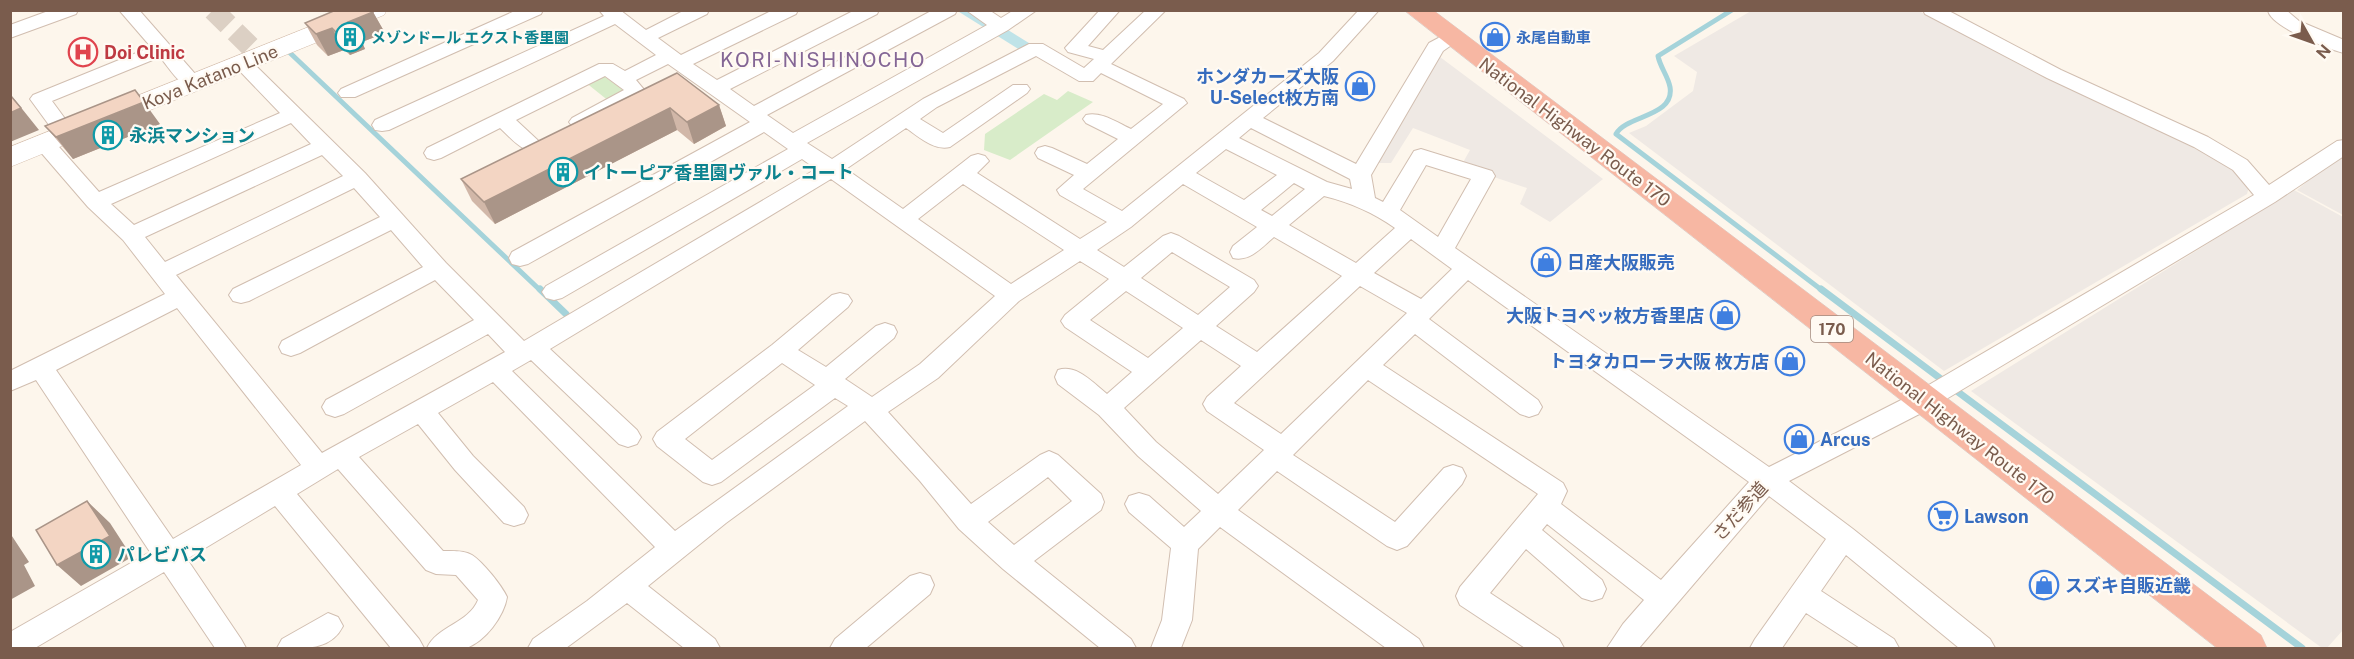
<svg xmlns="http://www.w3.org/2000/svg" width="2354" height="659" font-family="'Public Sans','Noto Sans JP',sans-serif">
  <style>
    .industrial { fill: #efe9e4 }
    .green { fill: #d8ecc9 }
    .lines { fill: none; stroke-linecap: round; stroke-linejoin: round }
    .stream-far1 { stroke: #a5d3da; stroke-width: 5 }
    .stream { stroke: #a5d3da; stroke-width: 7 }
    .canal { fill: #bfe3e8; fill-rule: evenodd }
    .street-tunnel { stroke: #dcd0c4; stroke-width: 21; stroke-dasharray: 21 10; stroke-linecap: butt }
    .street-casing { stroke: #d1beb0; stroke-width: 2 }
    .secondary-casing { stroke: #d6c0b0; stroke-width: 1 }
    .highway-casing { stroke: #dad1cd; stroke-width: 1 }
    .street { fill: #fff; fill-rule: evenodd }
    .secondary { fill: #fff; fill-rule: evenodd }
    .highway { fill: #f7b7a3; fill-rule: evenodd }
    .wall { fill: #d1b7a8 }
    .shaded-wall { fill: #aa9588 }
    .building { fill: #f3d5c3; stroke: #aa9588; stroke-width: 1.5 }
    .labels { text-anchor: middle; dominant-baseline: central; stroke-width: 4.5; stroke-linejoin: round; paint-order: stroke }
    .far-culture-label { font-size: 15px; font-weight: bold; fill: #0d838f; stroke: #fffaf3; text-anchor: start }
    .far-shop-label { font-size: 15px; font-weight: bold; fill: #366cbe; stroke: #fffaf3; text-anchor: start }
    .shield { fill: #fffaf3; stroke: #a28b7f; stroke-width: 1.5 }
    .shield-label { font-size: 16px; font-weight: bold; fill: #7a5c4d }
    .health-label { font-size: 18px; font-weight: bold; fill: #be3a42; stroke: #fffaf3; text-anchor: start }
    .shop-label { font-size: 18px; font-weight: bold; fill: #366cbe; stroke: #fffaf3; text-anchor: start }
    .street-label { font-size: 18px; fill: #7a5c4d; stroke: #fffaf3 }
    .culture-label { font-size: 18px; font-weight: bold; fill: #0d838f; stroke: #fffaf3; text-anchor: start }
    .neighbourhood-label { font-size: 20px; letter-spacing: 1.5px; fill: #846695; stroke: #fffaf3 }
  </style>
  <rect width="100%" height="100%" fill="#fdf6ec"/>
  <path class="industrial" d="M1751,11H1919L2134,120L2206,151L2232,168L2249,187L2247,194L1944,371L1629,133L1646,126L1693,91L1697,72L1674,56Z
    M1436,54L1603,179L1550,222L1520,204L1527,188L1461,166L1470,150L1413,128L1391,163H1369Z
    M2343,151V215L2297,190Z
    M2294,190L2343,217V630L2327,648H2322L1971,391Z"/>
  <path class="green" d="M595,77H605L623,90V95L610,102L585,82Z
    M1068,91L1093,102L1010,160L984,150L985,134L1044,94L1057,100Z"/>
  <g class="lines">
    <path class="stream-far1" d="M1732,10L1658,56C1660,67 1668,76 1670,87C1675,117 1626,115 1616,134L1823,291
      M288,51L541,291"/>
    <path class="stream" d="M540,289L566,314
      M1821,289L1945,382
      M1954,389L2302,648"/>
    <path class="canal" d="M956,10H976L1037,48L1029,53L1023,52Z"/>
    <path class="street-tunnel" d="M213,10L261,57"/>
    <g class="street-casing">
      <path id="street" d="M51,10H78L76,14L10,38V25Z
        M119,10H139L204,84L201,88C183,93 171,70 160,57L52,101L77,135L74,140L67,141L60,140L30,99L33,95L151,47Z
        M517,10H543L541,14L355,97H341L338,93L341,89Z
        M599,10H620L646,30L685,10H709L707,14L658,38L681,55L773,10H798L796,14L693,64L717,80L855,10H879L877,14L730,89L754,106L933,10H957L955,14L767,115L793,133L987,25L966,10H989L1001,18L1014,10H1037L1008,30L807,143L832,159L923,99L1029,44H1043L1084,68L1094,59L1068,52L1065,48L1100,10H1120L1088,46L1103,50L1146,10H1166L1111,64L1184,99L1187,103L1083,189L1122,211L1319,53L1359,10H1379L1333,61L1263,118L1356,164L1429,43L1444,35H1458L1460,39L1443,51L1371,175L1375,198L1383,202L1414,151L1421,149L1492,171L1495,176L1455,248L1769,467L1915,393L2254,195L2233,170L2194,147L2047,78L1925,14L1923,10H1947L2061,70L2208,137L2247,160L2269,185L2337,141L2344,140V156L2275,202L1933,407L1789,481L1853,529L1990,639L1995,648H1959L1846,555L1821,591L1894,639L1899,648H1860L1806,613L1782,648H1750L1755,639L1826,539L1769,496L1639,648H1607L1623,624L1644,600L1547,524L1542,530L1602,580L1606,589L1602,598L1592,601L1582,598L1526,549L1490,593L1559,639L1564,648H1525L1460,605L1456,596L1460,587L1538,494L1368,380L1293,455L1395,522L1444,468L1453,465L1462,468L1466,476L1462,484L1407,546L1397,550L1387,546L1277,471L1238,510L1419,639L1424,648H1386L1220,527L1198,549L1192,620L1181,648H1151L1162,620L1171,548L1129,512L1125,504L1129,496L1139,493L1149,496L1184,527L1201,511L1138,456L1099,415L1058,384L1055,377L1058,370C1077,364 1093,383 1107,394L1132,372L1065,327L1061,321L1065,315L1109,279L1080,261L1019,301L938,378L888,412L971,504L1040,455L1049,451L1058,455L1101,494L1104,502L1101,510L1034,561L1131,639L1136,648H1100L1003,569L959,529L920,481L865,421L726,523L648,586L715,639L720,648H684L627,603L566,648H528L533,639L587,601L655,547L493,382L438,413L473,456L524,507L528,515L524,523L514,526L504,523L455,470L418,424L359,457L443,551C452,551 464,550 472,555C483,562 502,586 507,597C504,616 485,642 466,648C456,652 437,649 427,648C437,626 469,623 478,600L456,575L436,574L426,570L338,469L297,494L419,639L424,648H391L275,506L187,559L241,639L246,648H215L164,572L35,648H10V632L150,552L36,380L10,391V371L165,294L123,240L88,207L38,149L35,144L38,139L45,137L52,139L99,192L280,113L233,64L236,60H250L365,173L446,263L524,341L816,169L802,159L562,298L554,300L546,298L542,292L546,286L788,149L764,132L528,264L520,266L512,264L509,258L512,252L750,122L668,64L636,80L646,92L643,96L586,126L579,128L572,126L569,122L572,118L624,90L605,76L516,120L544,146L541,151C524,155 512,139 500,128L441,158L434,160L427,158L424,153L427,148L599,64H613L625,71L656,55L615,24L389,130L382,131L375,130L372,125L375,120L604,16ZM1036,56L1079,81H1093L1101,73L1163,104L1131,129C1118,123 1101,111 1086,115L1083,119L1086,123L1118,139L1087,164L1052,148L1045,146L1038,148L1035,153L1038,158L1074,175L1057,190L1060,195L1107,222L1080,239L977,173L989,161L985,156L978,154L971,156L903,209L846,169L906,128C919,137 934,151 950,147L1027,93L1030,89L1027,85H1013L943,133L920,119L937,107ZM291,123L311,144L134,225L111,204ZM1251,128L1350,179L1352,189L1327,182L1239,138ZM1226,149L1277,175L1244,200L1196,173ZM322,155L343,176L165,262L145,237ZM1426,165L1471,179L1438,237L1400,210ZM831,179L995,296L920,364L872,397L845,379L894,338L897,332L894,326L885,323L876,326L826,367L798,350L848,307L852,301L848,295L840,293L832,295L772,345L657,432L653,439L657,446L703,482L712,485L721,482L835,398L848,406L675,531L512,371L531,360L619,444L628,447L637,444L641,437L637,430L550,349ZM1294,183L1305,189L1272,216L1261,210ZM963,184L1064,250L1011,284L918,219ZM1183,184L1257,227L1233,246L1230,252L1233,258C1250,262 1262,247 1274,237L1342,276L1257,352L1216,326L1254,292L1258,286L1254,280L1179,236L1171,233L1163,236L1124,267L1097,250L1131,227ZM354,188L380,217L233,289L229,295L233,301L241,303L249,301L391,230L423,267L282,341L279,347L282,353L291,356L300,353L435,280L474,320L326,400L322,407L326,414L335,417L344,414L488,334L505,352L322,453L176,275ZM1324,196C1349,202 1374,213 1395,228L1356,263L1289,225ZM1411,239L1452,269L1421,299L1374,273ZM1172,252L1230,287L1198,315L1141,278ZM1468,280L1749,482L1661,580L1561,504L1567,491L1563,483L1383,365L1415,334L1520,414L1529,417L1538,414L1542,407L1538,400L1429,319ZM1360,286L1407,313L1281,434L1234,403ZM1126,291L1183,328L1148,358L1090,320ZM177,308L301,465L173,539L56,370ZM1201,340L1241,366L1207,397L1203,404L1207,411L1264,450L1218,494L1156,442L1124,408ZM782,363L815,385L712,460L685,439ZM1048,477L1072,501L1014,545L988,522Z
        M2268,10H2286L2299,21L2344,40V53C2328,49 2269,26 2268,10Z
        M920,573L930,576L934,585L930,594L866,648H830L835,639L910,576Z
        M328,613L338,617L343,626C330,652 302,648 277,648L282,639Z"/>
    </g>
    <g class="secondary-casing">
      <path id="secondary" d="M351,10H387L384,15L10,167V147Z"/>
    </g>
    <g class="highway-casing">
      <path id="highway" d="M1404,10H1433L2261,635L2267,648H2217Z"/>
    </g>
    <use href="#street" class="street"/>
    <use href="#secondary" class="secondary"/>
    <use href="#highway" class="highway"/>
  </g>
  <path class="wall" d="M373,12L385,33L362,42L365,49L350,55L344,50L328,56L317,45L305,23Z
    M677,73L719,105L726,126L694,144L677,130L495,224L472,201L461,179Z
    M160,124L73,159L45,126Z"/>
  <path class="shaded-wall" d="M373,12L385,33L362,42L365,49L350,55L338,34L348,22Z
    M332,28L344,50L328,56L316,34Z
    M11,95L39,130L10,142V113Z
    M144,102L160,124L73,159L56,137Z
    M719,105L726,126L694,144L687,122Z
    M670,108L677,130L495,224L484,202Z
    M87,501L110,523L132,557L81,586L57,565Z
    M10,533L29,562L24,565L35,586L10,600Z"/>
  <path class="building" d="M336,10H372L373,12L348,22L353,27L338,34L332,28L316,34L305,23Z
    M677,73L719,105L687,122L670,108L484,202L461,179Z
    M135,90L144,102L56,137L45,126Z
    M10,95L21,108L10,113Z
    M87,501L110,536L57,565L36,530Z"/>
  <defs>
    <g id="building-ring" transform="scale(1.5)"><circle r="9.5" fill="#fffaf3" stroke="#0f9aa8" stroke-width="1.5"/><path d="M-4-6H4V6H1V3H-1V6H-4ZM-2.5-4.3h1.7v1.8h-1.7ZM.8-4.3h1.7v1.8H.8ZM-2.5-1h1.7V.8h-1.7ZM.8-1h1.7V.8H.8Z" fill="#0f9aa8"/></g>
    <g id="shop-ring" transform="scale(1.5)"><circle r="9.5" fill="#fffaf3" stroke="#3f7fe0" stroke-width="1.5"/><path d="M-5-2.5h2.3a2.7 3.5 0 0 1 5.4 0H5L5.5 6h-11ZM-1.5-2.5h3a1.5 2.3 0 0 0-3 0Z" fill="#3f7fe0"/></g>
    <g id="hospital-ring" transform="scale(1.5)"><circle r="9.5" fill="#fffaf3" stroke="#e0444e" stroke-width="1.5"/><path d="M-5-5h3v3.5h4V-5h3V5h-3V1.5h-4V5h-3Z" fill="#e0444e"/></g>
    <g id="supermarket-ring" transform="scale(1.5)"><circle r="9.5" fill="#fffaf3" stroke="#3f7fe0" stroke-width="1.5"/><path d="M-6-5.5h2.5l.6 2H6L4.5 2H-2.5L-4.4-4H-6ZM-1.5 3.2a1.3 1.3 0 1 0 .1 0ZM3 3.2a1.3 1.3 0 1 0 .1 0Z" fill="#3f7fe0"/></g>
  </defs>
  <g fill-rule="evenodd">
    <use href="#building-ring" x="350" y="37"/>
    <use href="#shop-ring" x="1495" y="37"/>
    <use href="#hospital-ring" x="83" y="52"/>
    <use href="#shop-ring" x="1360" y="86"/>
    <use href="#building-ring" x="108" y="135"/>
    <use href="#building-ring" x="563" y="172"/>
    <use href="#shop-ring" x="1546" y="262"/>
    <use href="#shop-ring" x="1725" y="315"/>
    <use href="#shop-ring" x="1790" y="361"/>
    <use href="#shop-ring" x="1799" y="439"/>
    <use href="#supermarket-ring" x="1943" y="516"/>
    <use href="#building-ring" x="96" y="554"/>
    <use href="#shop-ring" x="2044" y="585"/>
  </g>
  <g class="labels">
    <g class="far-culture-label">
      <text x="371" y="37">メゾンドール エクスト香里園</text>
    </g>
    <g class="far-shop-label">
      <text x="1516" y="37">永尾自動車</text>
    </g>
    <rect class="shield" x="1811" y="316" width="42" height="26" rx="4.5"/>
    <g class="shield-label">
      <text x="1832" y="329">170</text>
    </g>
    <g class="health-label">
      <text x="104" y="52">Doi Clinic</text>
    </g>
    <g class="shop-label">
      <text x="1339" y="76" text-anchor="end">ホンダカーズ大阪<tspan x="1339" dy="21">U-Select枚方南</tspan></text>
      <text x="1567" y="262">日産大阪販売</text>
      <text x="1704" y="315" text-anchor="end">大阪トヨペッ枚方香里店</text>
      <text x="1769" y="361" text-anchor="end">トヨタカローラ大阪 枚方店</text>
      <text x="1820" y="439">Arcus</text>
      <text x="1964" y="516">Lawson</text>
      <text x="2065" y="585">スズキ自販近畿</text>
    </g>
    <g class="street-label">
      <text transform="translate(210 77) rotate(-22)">Koya Katano Line</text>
      <text transform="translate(1575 132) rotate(37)">National Highway Route 170</text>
      <text transform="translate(1960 428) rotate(38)">National Highway Route 170</text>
      <text transform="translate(1740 511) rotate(-48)">さだ参道</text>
    </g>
    <g class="culture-label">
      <text x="129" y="135">永浜マンション</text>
      <text x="584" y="172">イトーピア香里園ヴァル・コート</text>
      <text x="117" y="554">パレビバス</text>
    </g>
    <g class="neighbourhood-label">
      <text x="823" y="60">KORI-NISHINOCHO</text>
    </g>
  </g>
  <rect width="2354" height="659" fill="none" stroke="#7a5c4d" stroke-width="24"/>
  <g transform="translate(2312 42) rotate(130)" stroke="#fffaf3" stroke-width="4.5" paint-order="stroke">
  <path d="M0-4.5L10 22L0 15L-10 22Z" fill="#7a5c4d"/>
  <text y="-9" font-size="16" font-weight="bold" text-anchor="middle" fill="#7a5c4d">N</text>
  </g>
</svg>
